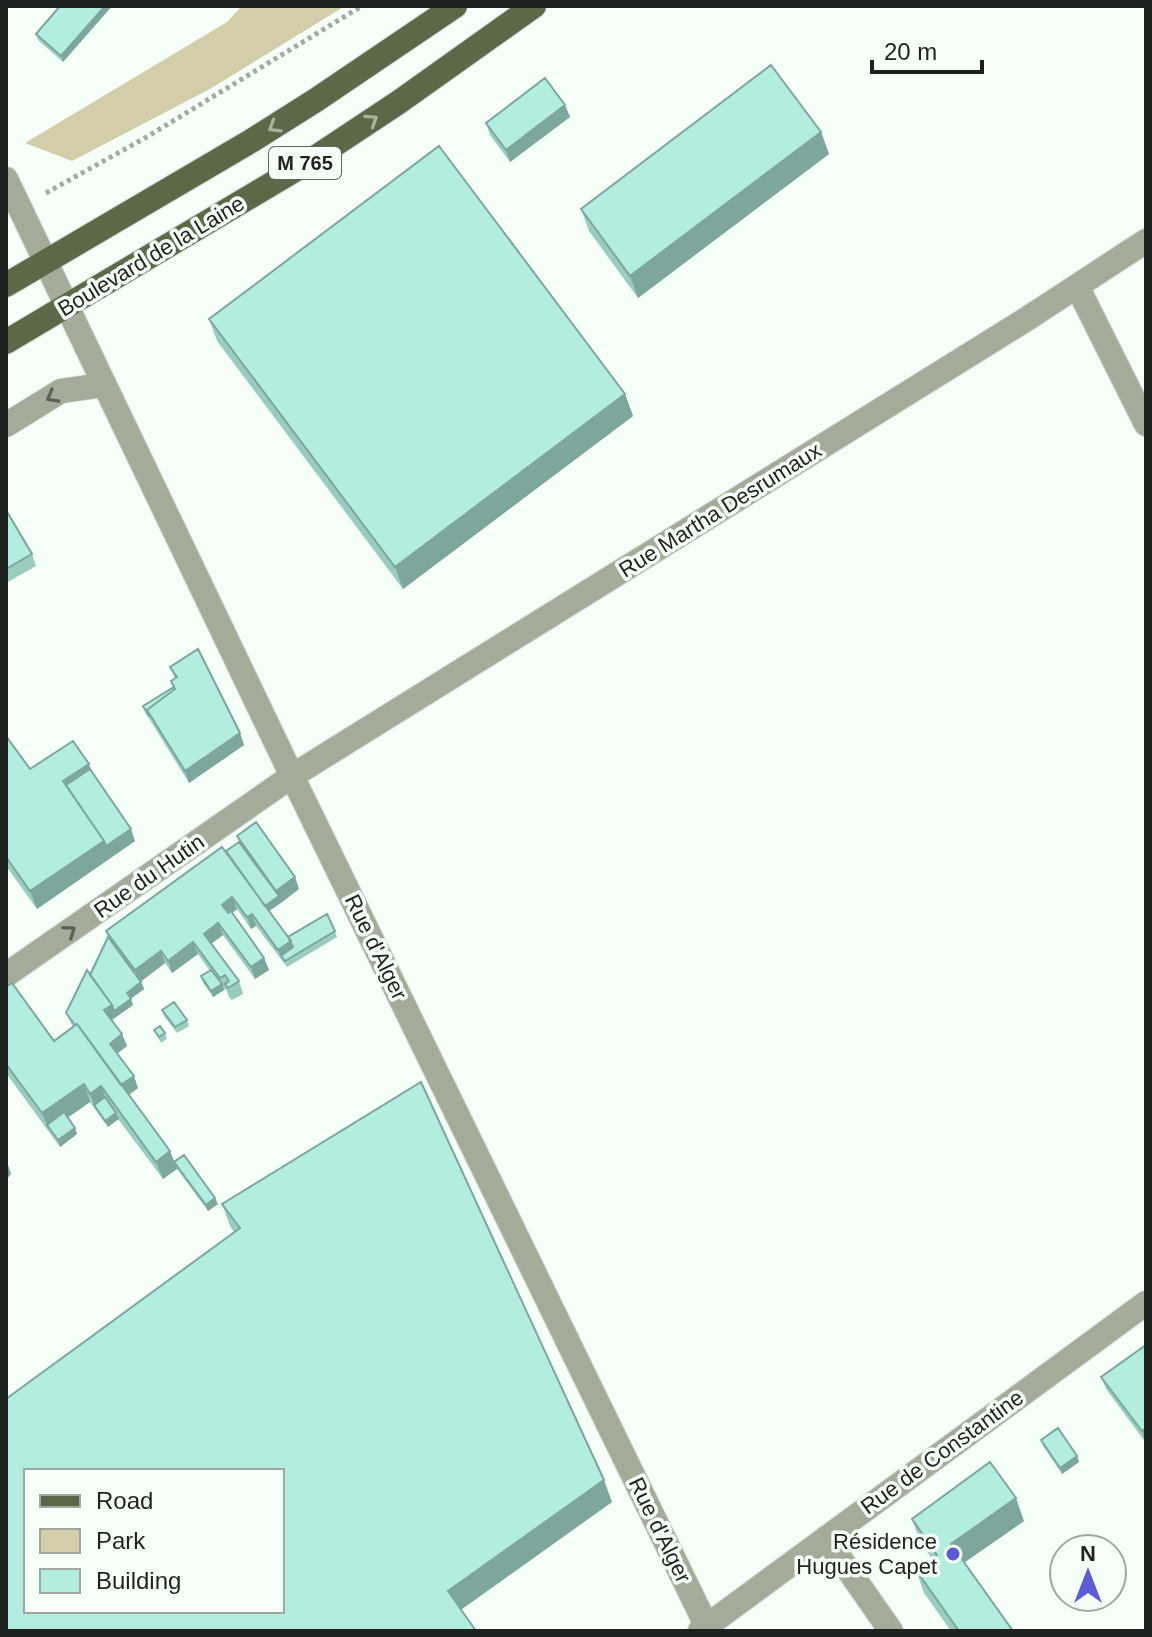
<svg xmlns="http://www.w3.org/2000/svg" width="1152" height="1637" font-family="Helvetica,sans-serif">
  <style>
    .green { fill: #d3cea9 }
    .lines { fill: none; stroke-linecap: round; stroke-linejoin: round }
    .minor-casing { stroke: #d3dcd5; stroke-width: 26 }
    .major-casing { stroke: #d3dcd5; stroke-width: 26 }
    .path { stroke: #a3aaa4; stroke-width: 5; stroke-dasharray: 4 4; stroke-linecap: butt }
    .minor { stroke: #a3ab99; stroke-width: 24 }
    .major { stroke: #5b6948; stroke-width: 24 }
    .wall { fill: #9accc0 }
    .shaded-wall { fill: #7da69c }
    .building { fill: #b3eddf; stroke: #7da69c; stroke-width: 2; fill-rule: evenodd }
    .oneway { stroke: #a8b4a0 }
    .oneway2 { stroke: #5a6056 }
    .poi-dot { fill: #5c5dd5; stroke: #f5fff7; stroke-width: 3 }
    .labels { text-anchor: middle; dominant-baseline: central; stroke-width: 7; stroke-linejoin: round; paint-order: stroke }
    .shield { fill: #f5fff7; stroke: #5f6560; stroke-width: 2 }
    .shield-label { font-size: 20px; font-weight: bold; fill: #1f2320 }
    .street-label { font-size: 22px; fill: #1f2320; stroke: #f5fff7 }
    .poi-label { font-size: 22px; fill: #1f2320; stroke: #f5fff7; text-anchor: end }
  </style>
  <rect width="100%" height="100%" fill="#f5fff7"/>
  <path class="green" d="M242,6H345L210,89L72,161L25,143L227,22Z"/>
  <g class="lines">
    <g class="minor-casing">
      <path id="minor" d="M6,179L292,776L709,1631
        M1077,286L1146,424
        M6,425L61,391L103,385
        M6,975L292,776L1022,322L1146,241
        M826,1538L891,1631
        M700,1631L1146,1303"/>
    </g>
    <g class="major-casing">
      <path id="major" d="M6,285L251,141L316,100L455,6
        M6,342L310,161L399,102L534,6"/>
    </g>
    <path class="path" d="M46,193L145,138L362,6"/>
    <use href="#minor" class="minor"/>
    <use href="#major" class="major"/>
  </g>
  <path class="wall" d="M60,6H112L63,62L38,40L36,34Z
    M565,105L570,117L510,162L490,135L486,123Z
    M821,132L829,154L638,298L589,231L581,209Z
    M209,319L625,394L633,416L403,589L217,341Z
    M6,510L32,554L36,566L6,583Z
    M170,667L240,733L244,745L189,783L145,712L143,706L174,687L175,679Z
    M6,736L30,769L135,841L37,909L6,866Z
    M237,836L295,877L299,889L269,911L288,937L335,931L337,937L287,967L256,926L251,929L237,909L232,913L264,958L269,970L255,979L223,935L211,944L239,981L243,994L232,1000L229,997L226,989L213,997L203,983L201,976L210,971L198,954L172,973L165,963L141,981L144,989L130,999L133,1005L112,1020L127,1046L117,1054L138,1088L129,1095L170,1151L174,1162L218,1204L208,1211L177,1169L163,1179L118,1119L108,1127L90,1102L67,1118L77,1134L60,1147L6,1073V987L54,1041L73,1027L66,1013L90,975L108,937L106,931L226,852L239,842Z
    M162,1010L187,1020L189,1026L177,1033L164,1016Z
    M154,1030L165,1033L167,1039L161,1043Z
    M222,1204L612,1502L461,1610L6,1631L234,1232L230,1226Z
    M1146,1345V1443L1106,1389L1101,1377Z
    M1041,1440L1077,1456L1079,1462L1062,1474L1043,1446Z
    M912,1519L1024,1521L964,1563L1013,1631H951L924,1593L916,1570L932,1559L920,1541Z"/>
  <path class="shaded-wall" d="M105,6H112L63,62L61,56Z
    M565,105L570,117L510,162L506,150Z
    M821,132L829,154L638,298L630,276Z
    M625,394L633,416L403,589L395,567Z
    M240,733L244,745L189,783L185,771Z
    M89,764L95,781L72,797L63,781Z
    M131,829L135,841L37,909L30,891L104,841Z
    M295,877L299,889L281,903L276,891Z
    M279,896L281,903L266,913L264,907Z
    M232,897L237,909L227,917L222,905Z
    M252,914L256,926L251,929L247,917Z
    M218,923L223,935L208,946L204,934Z
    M291,941L296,953L281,956L278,950Z
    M193,942L198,954L172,973L168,961Z
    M161,951L165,963L139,983L135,970Z
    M264,958L269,970L255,979L251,967Z
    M141,982L144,989L129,1000L127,993Z
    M222,984L224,990L213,997L211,991Z
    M131,999L133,1005L109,1022L104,1010L112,1005Z
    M122,1034L127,1046L114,1056L110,1044Z
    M134,1076L138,1088L124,1098L120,1086Z
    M84,1084L90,1102L50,1130L47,1125L42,1113Z
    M101,1086L107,1103L94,1105L96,1111L90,1094Z
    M116,1113L119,1119L108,1127L105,1121Z
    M75,1128L77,1134L60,1147L58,1140Z
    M170,1151L177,1169L163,1179L156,1162Z
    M6,1159L11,1174L6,1180Z
    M215,1198L218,1204L208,1211L206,1205Z
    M1146,1428V1443L1142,1431Z
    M1077,1456L1079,1462L1062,1474L1060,1468Z
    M604,1480L612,1502L456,1613L448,1591Z
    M1016,1498L1024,1521L959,1566L951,1544Z"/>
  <path class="building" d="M60,6H105L61,56L36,34Z
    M771,65L821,132L630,276L581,209Z
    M545,78L565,105L506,150L486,123Z
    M439,146L625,394L395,567L209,319Z
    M6,510L32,554L6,569Z
    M198,649L240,733L185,771L147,710L175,689L171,681L177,677L170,667Z
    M174,687L175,689L147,710L149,716L143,706Z
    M6,736L30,769L73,741L89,764L63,781L104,841L30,891L6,857Z
    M90,769L131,829L106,846L104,841L66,785Z
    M256,822L295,877L276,891L237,836Z
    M239,842L279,896L265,906L226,851Z
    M222,847L291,941L278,950L252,914L247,917L232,897L222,905L228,913L231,911L264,958L251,967L218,923L204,934L239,981L228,988L225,984L229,981L225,975L220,978L193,942L168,961L161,951L135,970L106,931Z
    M327,914L335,931L285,961L281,956L293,947L288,937Z
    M108,937L141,982L127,993L131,999L114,1011L112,1005L90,975Z
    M87,970L112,1005L104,1010L122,1034L110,1044L134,1076L121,1085L77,1024L75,1025L66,1013Z
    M211,970L222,984L211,991L201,976Z
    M12,983L54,1041L77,1024L170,1151L156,1162L101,1086L90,1094L84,1084L42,1113L6,1064V987Z
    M174,1002L187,1020L175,1027L162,1010Z
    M160,1026L165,1033L159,1037L154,1030Z
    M421,1082L604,1480L448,1591L476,1631H6V1399L240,1228L222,1204ZM26,1471H282V1611H26Z
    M105,1097L116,1113L105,1121L94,1105Z
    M64,1112L75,1128L58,1140L47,1125Z
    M184,1155L215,1198L206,1205L174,1162Z
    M1146,1345V1428L1142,1431L1101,1377Z
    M1058,1428L1077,1456L1060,1468L1041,1440Z
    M990,1462L1016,1498L951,1544L1013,1631H959L916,1570L937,1555L912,1519Z"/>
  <defs><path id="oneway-chevron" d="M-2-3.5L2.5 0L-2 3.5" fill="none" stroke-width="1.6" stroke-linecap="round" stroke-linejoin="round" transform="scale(2)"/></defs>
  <g class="oneway">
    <use href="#oneway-chevron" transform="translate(372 120) rotate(-33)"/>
    <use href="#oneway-chevron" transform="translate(274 127) rotate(148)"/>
  </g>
  <g class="oneway2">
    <use href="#oneway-chevron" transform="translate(52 397) rotate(151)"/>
    <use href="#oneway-chevron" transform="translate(70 931) rotate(-35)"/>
  </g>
  <circle class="poi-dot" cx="953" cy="1554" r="8"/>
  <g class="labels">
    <rect class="shield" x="269" y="147" width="72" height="32" rx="6"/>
    <g class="shield-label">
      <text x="305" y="163">M 765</text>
    </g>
    <g class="street-label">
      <text transform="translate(151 256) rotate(-31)">Boulevard de la Laine</text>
      <text transform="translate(720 510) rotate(-32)">Rue Martha Desrumaux</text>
      <text transform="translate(149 876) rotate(-35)">Rue du Hutin</text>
      <text transform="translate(376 947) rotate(64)">Rue d'Alger</text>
      <text transform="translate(942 1452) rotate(-36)">Rue de Constantine</text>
      <text transform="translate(660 1530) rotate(64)">Rue d'Alger</text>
    </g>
    <g class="poi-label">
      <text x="937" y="1541">Résidence<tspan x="937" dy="25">Hugues Capet</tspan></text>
    </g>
  </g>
  <rect width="1152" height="1637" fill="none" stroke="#1f2320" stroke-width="16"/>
  <rect x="24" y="1469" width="260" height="144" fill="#f5fff7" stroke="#9fa7a1" stroke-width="2"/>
  <rect x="40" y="1495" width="40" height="12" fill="#5b6948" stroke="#9fa7a1" stroke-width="2"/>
  <text x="96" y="1509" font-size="24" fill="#1f2320">Road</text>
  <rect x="40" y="1529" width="40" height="24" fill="#d3cea9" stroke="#9fa7a1" stroke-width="2"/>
  <text x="96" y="1549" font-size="24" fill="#1f2320">Park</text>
  <rect x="40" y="1569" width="40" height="24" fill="#b3eddf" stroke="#9fa7a1" stroke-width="2"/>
  <text x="96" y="1589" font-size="24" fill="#1f2320">Building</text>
  <g transform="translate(1088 1573)"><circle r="38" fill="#f5fff7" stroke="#9fa7a1" stroke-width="2"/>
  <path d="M0-6L14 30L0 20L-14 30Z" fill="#5c5dd5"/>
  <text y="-12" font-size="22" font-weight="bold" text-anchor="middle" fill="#1f2320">N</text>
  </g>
  <path d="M872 60v12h110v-12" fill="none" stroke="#1f2320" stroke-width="4"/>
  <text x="884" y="60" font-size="24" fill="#1f2320" stroke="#f5fff7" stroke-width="6" paint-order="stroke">20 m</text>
</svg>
